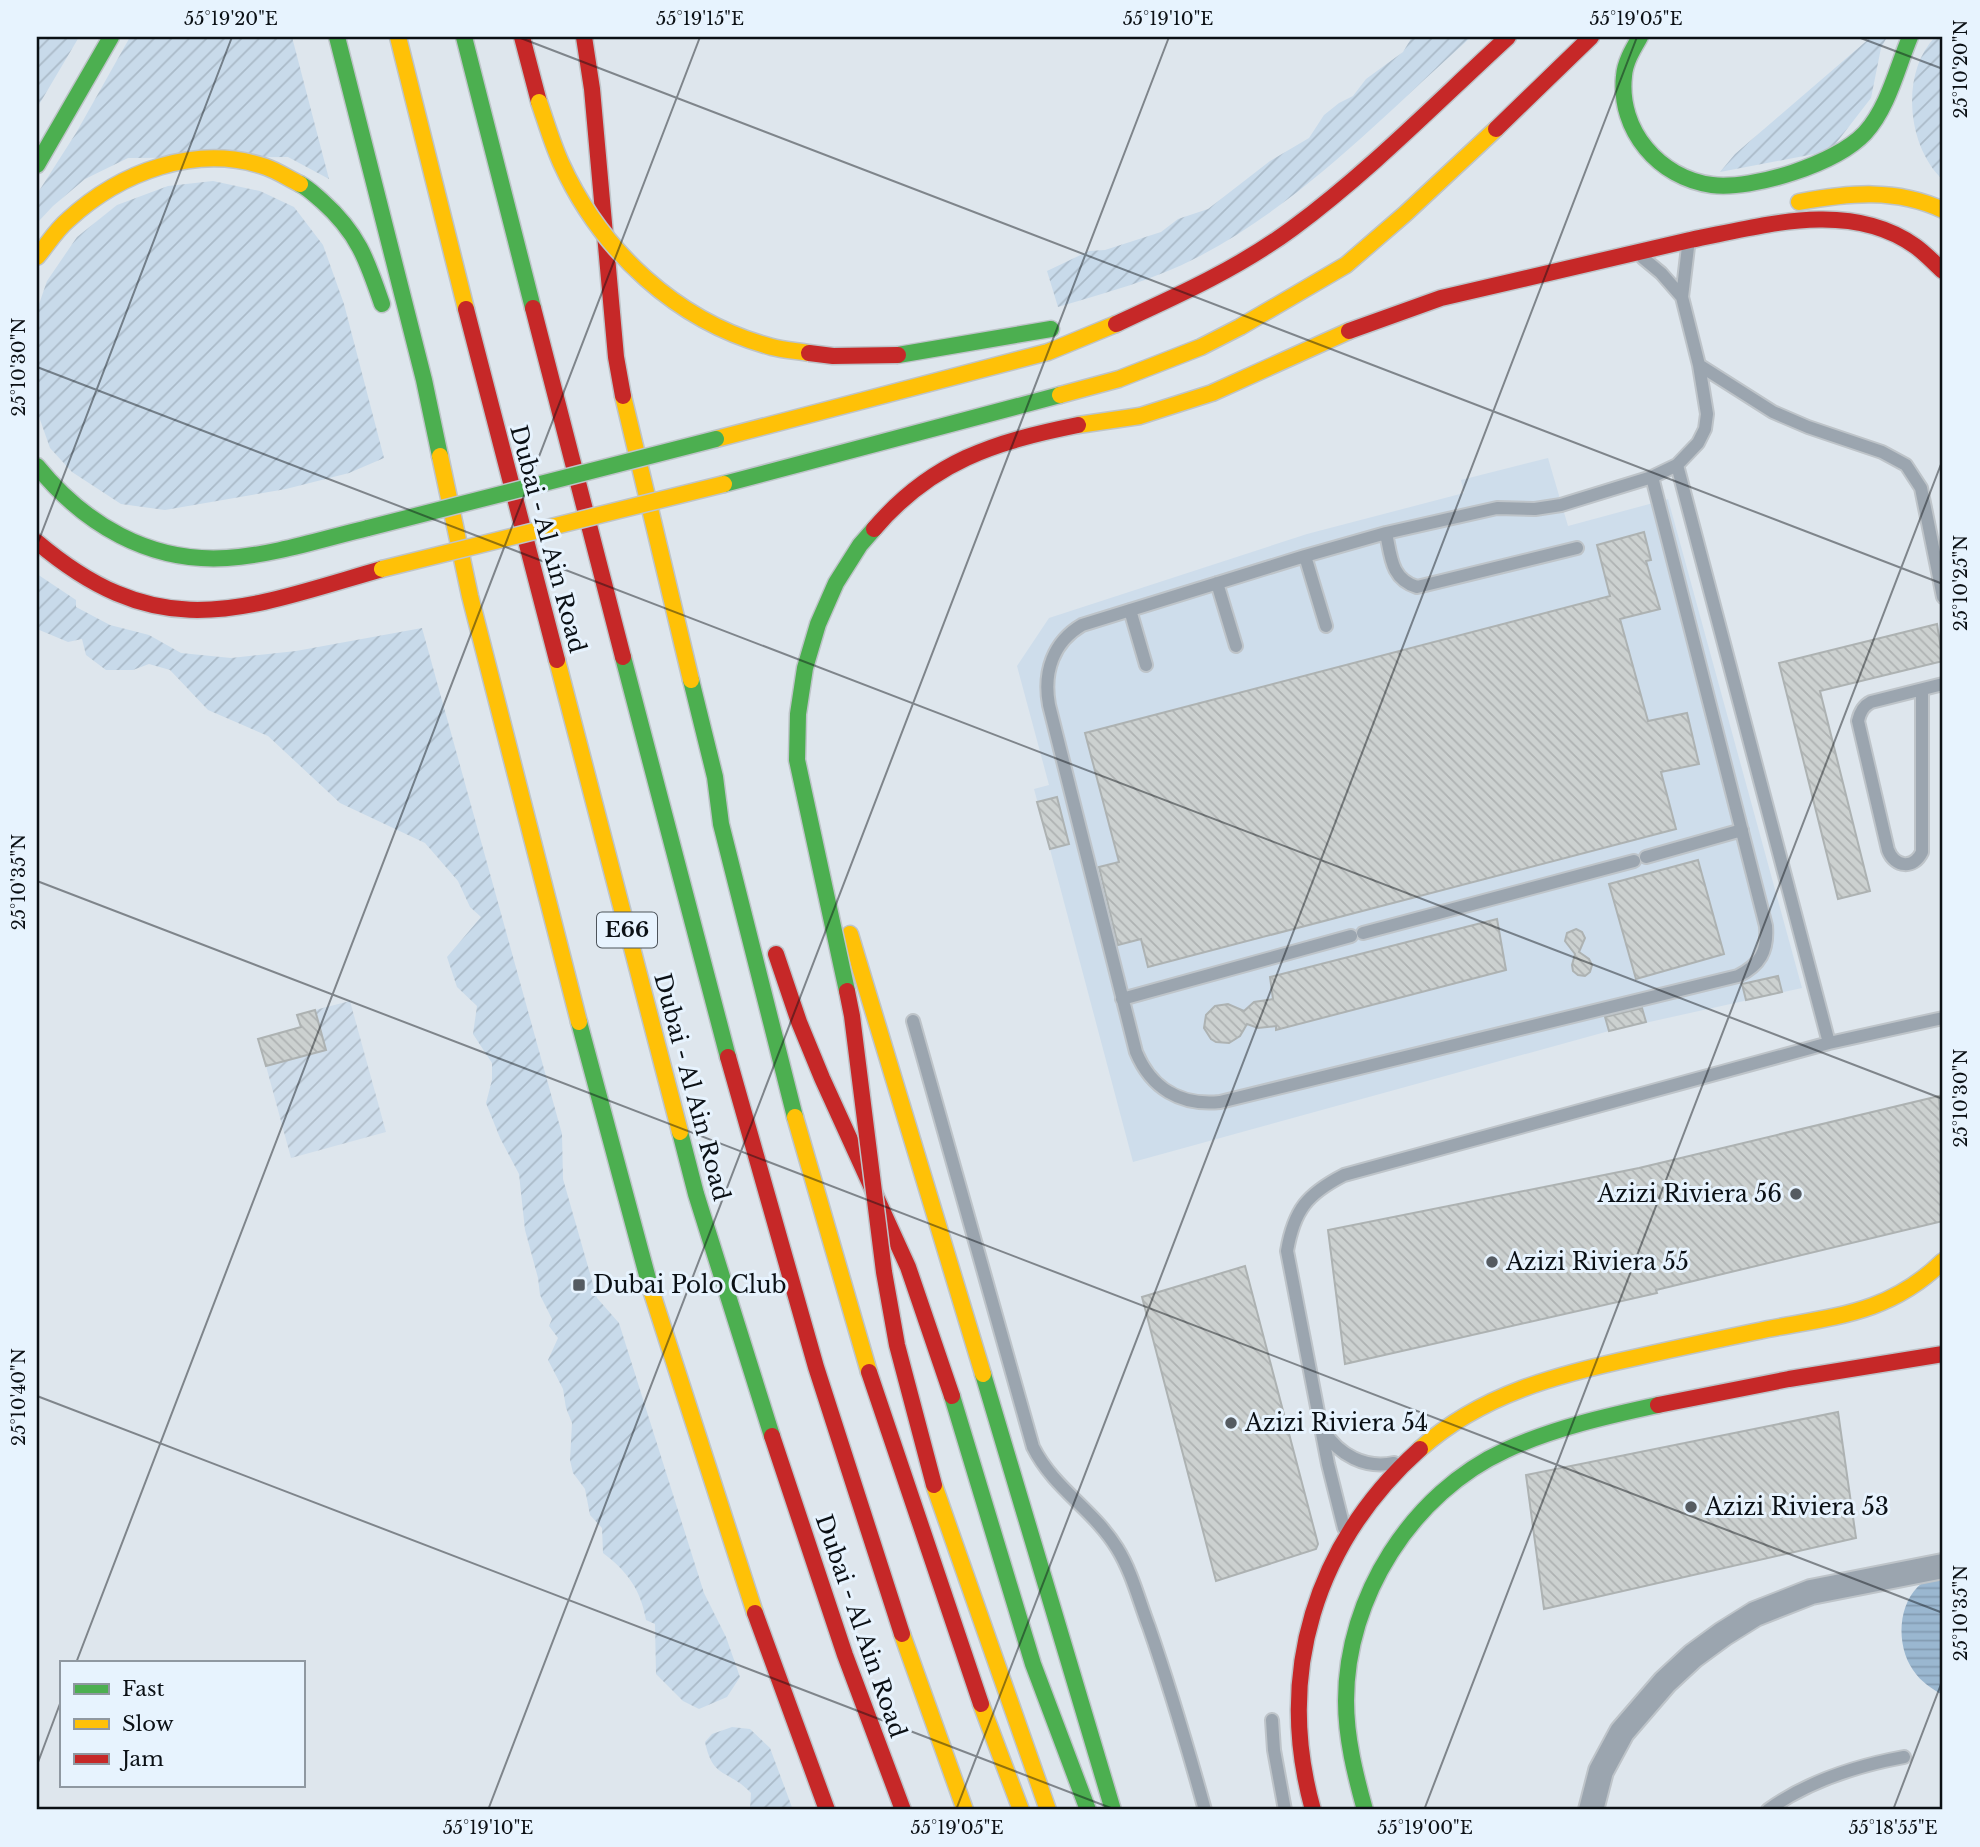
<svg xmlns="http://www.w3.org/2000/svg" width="1980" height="1847" font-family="'Libre Baskerville',serif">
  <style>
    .built { fill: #ceddeb }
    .industrial { fill: url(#industrial-furrows) }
    .garden { fill: url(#garden-furrows) }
    .water { fill: url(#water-rules) }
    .building { fill: url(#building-back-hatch); stroke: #adb2b2; stroke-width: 2 }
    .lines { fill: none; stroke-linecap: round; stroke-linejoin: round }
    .lane-casing { stroke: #bec4c9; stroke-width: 16 }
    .street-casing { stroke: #bec4c9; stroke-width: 28 }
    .fast-casing { stroke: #bec4c9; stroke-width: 19 }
    .slow-casing { stroke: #bec4c9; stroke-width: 19 }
    .jam-casing { stroke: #bec4c9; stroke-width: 19 }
    .lane { stroke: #9ba5af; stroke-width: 12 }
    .street { stroke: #9ba5af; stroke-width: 24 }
    .fast { stroke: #4caf50; stroke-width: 16 }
    .slow { stroke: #ffc107; stroke-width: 16 }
    .jam { stroke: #c62828; stroke-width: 16 }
    .fast-bridge-casing { stroke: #bec4c9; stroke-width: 19; stroke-linecap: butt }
    .slow-bridge-casing { stroke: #bec4c9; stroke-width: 19; stroke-linecap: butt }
    .jam-bridge-casing { stroke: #bec4c9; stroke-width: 19; stroke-linecap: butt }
    .fast-bridge { stroke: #4caf50; stroke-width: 16 }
    .slow-bridge { stroke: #ffc107; stroke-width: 16 }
    .jam-bridge { stroke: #c62828; stroke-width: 16 }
    .ticks { fill: none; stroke: #0b1015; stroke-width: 2; stroke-opacity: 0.45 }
    .poi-dot { fill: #555b61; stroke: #e7f3fe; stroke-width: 2.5 }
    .labels { text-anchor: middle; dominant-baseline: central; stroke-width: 6; stroke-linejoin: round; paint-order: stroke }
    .shield { fill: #e7f3fe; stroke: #4d545b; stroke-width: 2 }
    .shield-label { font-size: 21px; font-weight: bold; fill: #0b1015 }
    .street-label { font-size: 23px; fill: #0b1015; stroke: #e7f3fe }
    .poi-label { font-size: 23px; fill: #0b1015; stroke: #e7f3fe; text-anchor: start }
    .neatline { fill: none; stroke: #0b1015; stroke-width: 2.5 }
    .ticks-label { font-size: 18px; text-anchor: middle; fill: #0b1015 }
  </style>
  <defs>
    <pattern id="industrial-furrows" width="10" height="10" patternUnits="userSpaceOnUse" patternTransform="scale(1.75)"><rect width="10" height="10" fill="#ceddeb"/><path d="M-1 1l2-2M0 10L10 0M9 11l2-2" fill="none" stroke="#b0bdc9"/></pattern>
    <pattern id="garden-furrows" width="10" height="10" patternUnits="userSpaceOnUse" patternTransform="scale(1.75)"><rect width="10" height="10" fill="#c8daea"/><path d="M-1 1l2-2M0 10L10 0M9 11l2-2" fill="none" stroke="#aabac8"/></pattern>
    <pattern id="water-rules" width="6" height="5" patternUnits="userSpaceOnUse" patternTransform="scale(1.75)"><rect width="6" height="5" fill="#9ab7d0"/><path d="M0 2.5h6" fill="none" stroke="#839cb2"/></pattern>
    <pattern id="building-back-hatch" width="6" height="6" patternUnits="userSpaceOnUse" patternTransform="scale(1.75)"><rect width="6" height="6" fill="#ccd1d0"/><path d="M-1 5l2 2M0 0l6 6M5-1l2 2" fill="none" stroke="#aeb2b2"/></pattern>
  </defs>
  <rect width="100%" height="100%" fill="#dee6ed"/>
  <path class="built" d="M1548,458L1568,526L1668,499L1802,988L1609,1031L1133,1162L1034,789L1049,785L1017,666L1049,618L1307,534L1464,493L1461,480Z"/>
  <path class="industrial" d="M350,1001L386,1132L291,1158L266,1066L326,1050L315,1010Z"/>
  <path class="garden" d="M37,37H79L37,108Z
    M130,37H292L329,179L288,157L128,158L85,179L53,206L37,223V194L76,133Z
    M1412,37H1471C1384,115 1303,202 1198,257C1154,280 1105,293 1058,307L1047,271L1089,251L1105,250L1161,232L1178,219L1208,209L1270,161L1309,138L1324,115L1339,103L1353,96L1366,79L1403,52Z
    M1871,37H1887L1881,48L1871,98L1830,151L1720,172L1735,154Z
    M1935,37H1943V180C1907,147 1900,73 1935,37Z
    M213,181L260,191L294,207L323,245L344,304L384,458L349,473L286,489L165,510L121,504L72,472L50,448L37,411V310L47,281L77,237L117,205L168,186Z
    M37,574L76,600V607L110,625L149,635L181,653L231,658L296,651L422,628L562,1134L563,1179L597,1298L619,1323L704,1593L726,1637L740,1677L727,1697L699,1709L683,1701L656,1674L655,1624L646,1620C641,1590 627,1571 603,1553L602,1528L590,1515L585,1489L573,1473L570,1460L572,1423L566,1408L563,1389L548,1360L558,1338L549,1326L552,1319L540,1295L538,1278L525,1230L519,1174L500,1138L486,1103L492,1080V1063L473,1034L477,1006L457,987L447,957L481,917L470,907L458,881L425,843L340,803L268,736L208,710L170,670L149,664L133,670H106L86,655L82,639L68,642L37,629Z
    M732,1727L750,1729L770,1748L793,1810H750L751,1793C727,1768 713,1780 705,1742L712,1734Z"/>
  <path class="water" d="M1943,1576V1695C1932,1689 1921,1682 1913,1670C1896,1645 1897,1603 1922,1583C1928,1579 1937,1578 1943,1576Z"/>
  <path class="building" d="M1644,532L1651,560L1646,561L1660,609L1620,619L1648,721L1687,713L1699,764L1661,772L1676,829L1148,967L1141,939L1118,945L1099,867L1119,862L1085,733L1610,596L1597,545Z
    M1937,624L1943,661L1820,691L1870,891L1838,899L1779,663Z
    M1057,797L1069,844L1050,849L1037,802Z
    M1698,860L1724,954L1636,979L1609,884Z
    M1497,919L1506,970L1276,1030V1026L1258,1028L1247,1024L1240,1036L1229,1043L1216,1042L1211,1039L1204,1028L1206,1015L1215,1006L1228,1004L1244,1011L1254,1002L1273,999L1270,977Z
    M1576,929L1582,932L1585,938L1579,952L1589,959L1592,965L1590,972L1585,976L1578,975L1573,971L1572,965L1575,954L1565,941L1567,933Z
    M1778,976L1782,992L1746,1000L1742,984Z
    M1642,1008L1646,1022L1609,1031L1605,1017Z
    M315,1010L326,1050L266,1066L258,1039L301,1027L297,1015Z
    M1939,1096L1943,1152V1221L1656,1290L1657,1293L1345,1364L1328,1230L1639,1168Z
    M1245,1266L1318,1544L1316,1549L1216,1581L1142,1297Z
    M1838,1412L1856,1538L1544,1609L1526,1475Z"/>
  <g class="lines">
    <g class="lane-casing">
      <path id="lane" d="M1643,258L1661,273L1682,297
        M1699,365L1773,412L1808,427L1882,452L1906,465L1921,488L1943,597
        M1677,465L1829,1043
        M1652,477L1766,926C1768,951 1760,965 1738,976L1220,1102C1180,1106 1151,1088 1136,1052L1049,705C1043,672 1053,642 1082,625L1305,556L1386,533L1497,508L1535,509L1561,505L1652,477L1677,465L1698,443L1705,429L1707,414L1699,365L1682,297L1688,247
        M1386,533C1391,557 1391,579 1417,587L1577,548
        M1305,556L1326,626
        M1217,583L1236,646
        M1130,610L1146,665
        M1922,690V852C1914,869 1895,868 1888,850L1858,721C1860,712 1863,706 1871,702L1943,684
        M1646,857L1742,830
        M1363,933L1634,861
        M1122,999L1351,936
        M913,1021L1033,1447C1054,1489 1093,1509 1117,1548C1132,1572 1139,1601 1149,1627C1170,1688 1188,1749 1205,1810
        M1324,1431C1339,1455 1365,1469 1394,1463
        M1344,1528L1328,1464L1287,1251C1294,1210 1307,1194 1344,1175L1829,1043L1943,1018
        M1272,1720L1274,1750L1285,1810
        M1768,1810C1808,1781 1855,1766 1904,1757"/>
    </g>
    <g class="street-casing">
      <path id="street" d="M1591,1810L1601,1771L1622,1732L1665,1682L1693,1656L1723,1634L1755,1614L1811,1592L1943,1566"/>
    </g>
    <g class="fast-casing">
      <path id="fast" d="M337,37L424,380L440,456
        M464,37L533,308
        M1640,37C1633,49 1625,62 1624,76C1618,130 1659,178 1712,185C1753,190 1836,164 1865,133C1888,108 1897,68 1910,37
        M37,165L111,37
        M300,184C308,188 315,195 322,201C358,233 367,260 382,304
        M898,355L1051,329
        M37,466C84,524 149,563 227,558C274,555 322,539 368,528
        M724,484L1060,395
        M623,657L728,1057
        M691,680L715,777L721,824L795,1117
        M579,1022L651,1290
        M680,1132L696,1194L772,1436
        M983,1374L1113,1810
        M952,1396L1033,1664L1088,1810
        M1365,1810C1355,1774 1346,1738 1346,1701C1346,1597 1412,1493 1506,1450C1554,1428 1607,1416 1658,1405"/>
    </g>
    <g class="slow-casing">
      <path id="slow" d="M398,37L466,309
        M1799,202C1849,193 1896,188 1943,210
        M37,257C47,245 56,230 68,220C120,172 196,143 266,167C278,171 289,179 300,184
        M1060,395L1119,379L1201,347L1240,327L1346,265L1405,214L1496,129
        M623,396L691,680
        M1078,425L1140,416L1212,393L1349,331
        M716,439L1048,352L1116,324
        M440,456L470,596L579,1022
        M557,660L680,1132
        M850,934L983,1374
        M795,1117L869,1372
        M651,1290L755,1613
        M1420,1449C1481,1394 1559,1374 1638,1357C1681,1347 1725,1338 1768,1329C1837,1316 1890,1313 1943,1261
        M934,1485L1048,1810
        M902,1634L965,1810
        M981,1704L1021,1810"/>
    </g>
    <g class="jam-casing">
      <path id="jam" d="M522,37L539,102
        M584,37L592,89L616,357L623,396
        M1496,129L1591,37
        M1690,240C1762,226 1849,199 1915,246C1925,253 1934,263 1943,271
        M533,308L623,657
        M466,309L557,660
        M1116,324C1177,296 1239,268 1293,228C1370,171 1438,101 1508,37
        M1349,331L1441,298L1690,240
        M37,542C161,647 243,609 382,569
        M776,954L799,1022L822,1078L908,1267L952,1396
        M728,1057L816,1367L902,1634
        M869,1372L981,1704
        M1658,1405L1789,1379L1943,1354
        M772,1436L845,1655L903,1810
        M755,1613L827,1810
        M1313,1810C1275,1674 1315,1543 1420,1449"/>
    </g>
    <use href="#lane" class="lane"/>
    <use href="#street" class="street"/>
    <use href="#fast" class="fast"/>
    <use href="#slow" class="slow"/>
    <use href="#jam" class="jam"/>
    <g class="fast-bridge-casing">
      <path id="fast-bridge" d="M368,528L716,439
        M847,991L797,760L798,714L805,668L818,624L836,583L860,545L874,529"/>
    </g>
    <g class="slow-bridge-casing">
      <path id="slow-bridge" d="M539,102C546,122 552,143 561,163C601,251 677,322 772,347C784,350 797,351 809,353
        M382,569L724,484"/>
    </g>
    <g class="jam-bridge-casing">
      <path id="jam-bridge" d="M809,353L833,356L898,355
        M874,529C932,461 994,442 1078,425
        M847,991L852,1016L884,1272L897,1345L934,1485"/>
    </g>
    <use href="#fast-bridge" class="fast-bridge"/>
    <use href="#slow-bridge" class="slow-bridge"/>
    <use href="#jam-bridge" class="jam-bridge"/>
  </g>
  <path class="ticks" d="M518,37L1943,584M1858,37L1943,69M37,367L1943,1099M37,545L232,37M37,881L1943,1613M37,1396L1116,1810M76,1663L700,37M37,1765L61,1701M488,1810L1169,37M956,1810L1637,37M1424,1810L1943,459M1893,1810L1943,1679"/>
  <g class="poi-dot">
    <circle cx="1796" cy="1194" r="7"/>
    <circle cx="1492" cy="1262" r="7"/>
    <rect x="572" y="1278" width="14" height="14" rx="3.5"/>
    <circle cx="1231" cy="1423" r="7"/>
    <circle cx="1691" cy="1507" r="7"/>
  </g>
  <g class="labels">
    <rect class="shield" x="597" y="912.5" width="60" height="35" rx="5"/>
    <g class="shield-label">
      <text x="627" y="930">E66</text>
    </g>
    <g class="street-label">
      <text transform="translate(548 539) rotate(75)">Dubai - Al Ain Road</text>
      <text transform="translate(692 1087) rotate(75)">Dubai - Al Ain Road</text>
      <text transform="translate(861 1626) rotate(71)">Dubai - Al Ain Road</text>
    </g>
    <g class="poi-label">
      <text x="1782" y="1194" text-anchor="end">Azizi Riviera 56</text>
      <text x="1506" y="1262">Azizi Riviera 55</text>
      <text x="593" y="1285">Dubai Polo Club</text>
      <text x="1245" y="1423">Azizi Riviera 54</text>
      <text x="1705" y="1507">Azizi Riviera 53</text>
    </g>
  </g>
  <rect width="1980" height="1847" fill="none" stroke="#e7f3fe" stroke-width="77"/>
  <rect x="60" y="1661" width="245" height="126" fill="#e7f3fe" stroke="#8f98a1" stroke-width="2"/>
  <rect x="74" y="1684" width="35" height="10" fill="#4caf50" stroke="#8f98a1" stroke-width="2"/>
  <text x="122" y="1696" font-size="21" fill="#0b1015">Fast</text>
  <rect x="74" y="1719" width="35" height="10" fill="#ffc107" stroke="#8f98a1" stroke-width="2"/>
  <text x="122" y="1731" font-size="21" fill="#0b1015">Slow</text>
  <rect x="74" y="1754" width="35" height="10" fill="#c62828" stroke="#8f98a1" stroke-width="2"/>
  <text x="122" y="1766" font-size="21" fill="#0b1015">Jam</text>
  <rect x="38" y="38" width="1903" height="1770" class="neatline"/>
  <g class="ticks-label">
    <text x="231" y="25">55°19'20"E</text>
    <text x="700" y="25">55°19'15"E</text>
    <text x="1168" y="25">55°19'10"E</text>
    <text x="1636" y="25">55°19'05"E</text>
    <text transform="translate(1961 69) rotate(-90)" y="6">25°10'20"N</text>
    <text transform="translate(19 367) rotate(-90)" y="6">25°10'30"N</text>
    <text transform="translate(1961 583) rotate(-90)" y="6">25°10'25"N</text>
    <text transform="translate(19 882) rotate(-90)" y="6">25°10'35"N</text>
    <text transform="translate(1961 1098) rotate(-90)" y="6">25°10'30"N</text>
    <text transform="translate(19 1397) rotate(-90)" y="6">25°10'40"N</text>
    <text transform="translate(1961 1613) rotate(-90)" y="6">25°10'35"N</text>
    <text x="488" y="1834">55°19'10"E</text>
    <text x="957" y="1834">55°19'05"E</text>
    <text x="1425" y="1834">55°19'00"E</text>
    <text x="1893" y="1834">55°18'55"E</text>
  </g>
</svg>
